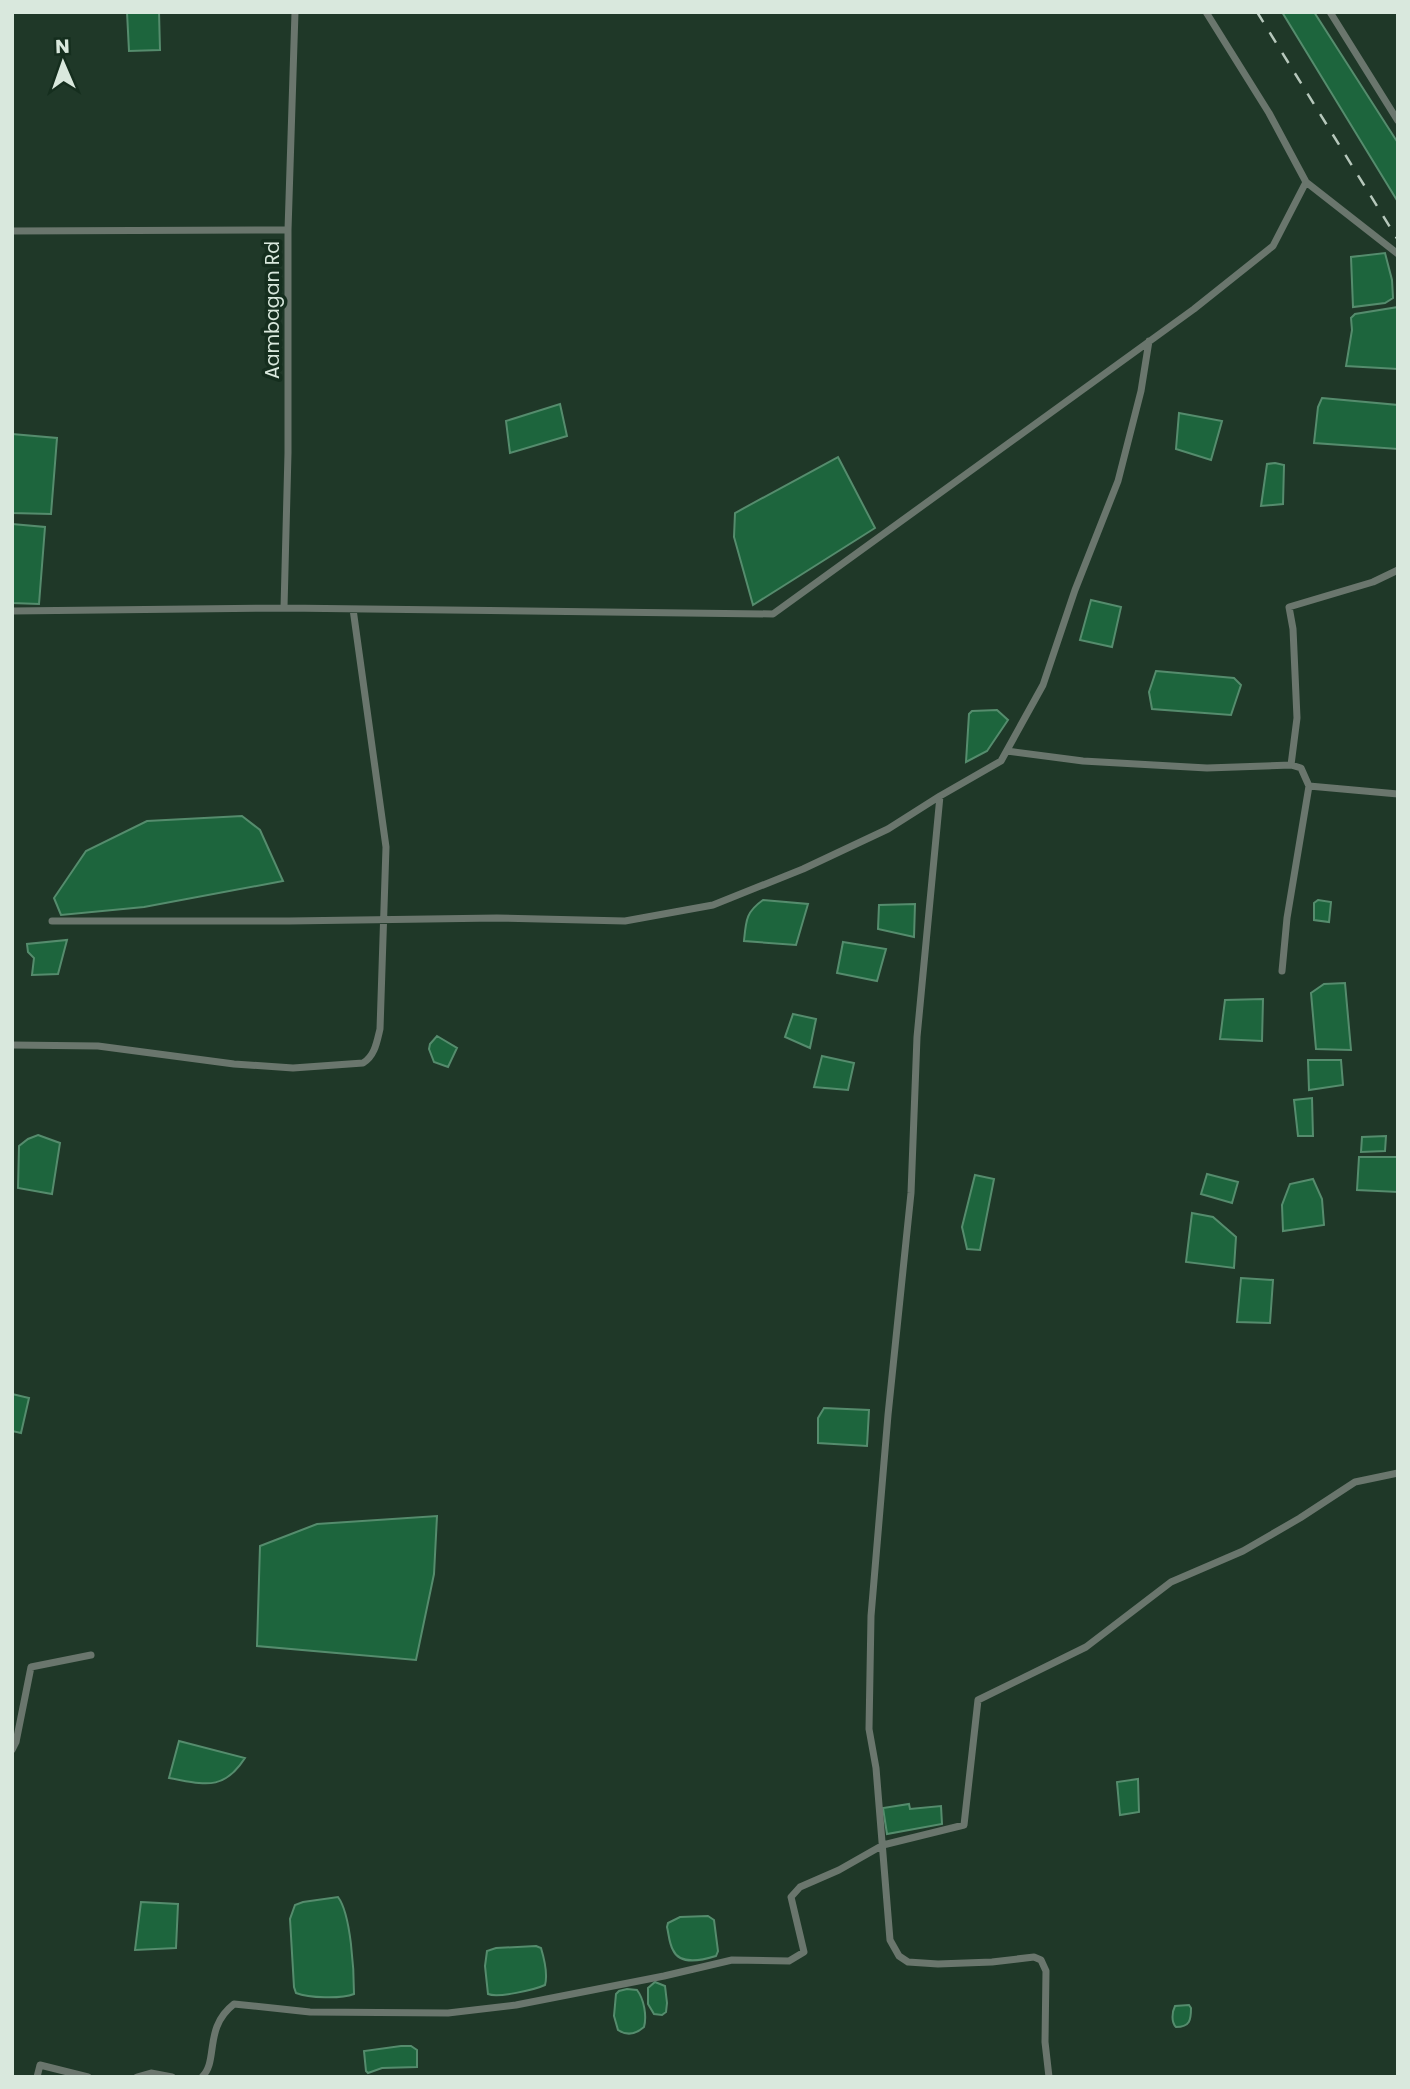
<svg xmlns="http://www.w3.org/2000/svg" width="1410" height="2089" font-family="Poppins,sans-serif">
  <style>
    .water { fill: #1d653d; stroke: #558c6d; stroke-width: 2 }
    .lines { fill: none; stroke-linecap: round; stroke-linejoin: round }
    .street { stroke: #6a766d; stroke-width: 7 }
    .rail { stroke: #b6c7bb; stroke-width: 2.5; stroke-dasharray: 12 12; stroke-linecap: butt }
    .labels { text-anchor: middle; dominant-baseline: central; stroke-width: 7; stroke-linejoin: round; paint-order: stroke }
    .street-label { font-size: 19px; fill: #d9e8dd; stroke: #152e1e }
  </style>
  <rect width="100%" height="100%" fill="#1f3828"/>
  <path class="water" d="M127,12H159L160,50L129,51Z
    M1282,12H1314L1398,143V202Z
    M1385,253L1392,280L1393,298L1385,303L1353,307L1351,257Z
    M1398,307V369L1346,366L1352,330L1351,318L1355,314Z
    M1322,398L1398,405V449L1314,443L1318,407Z
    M560,404L567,436L510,453L506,421Z
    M1179,413L1222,421L1211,460L1176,449Z
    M12,434L57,438L51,514L12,513Z
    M838,457L875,528L753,605L734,537L735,513Z
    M1275,463L1284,465L1283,504L1261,506L1267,464Z
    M12,524L45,527L39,604L12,603Z
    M1091,600L1121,607L1112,647L1080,640Z
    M1156,671L1234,678L1241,685L1231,715L1152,709L1149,692Z
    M997,710L1008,720L987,751L966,762L969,714L972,711Z
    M242,816L260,830L283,881L144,907L61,915L54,898L86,851L147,821Z
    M763,900L808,904L796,945L744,941C746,920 746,912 763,900Z
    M1318,900L1331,902L1329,922L1314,920V903Z
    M915,904L914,937L878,929L879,905Z
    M67,940L58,974L32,975L34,958L28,952L27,944Z
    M843,942L886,949L877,981L837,973Z
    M1345,983L1351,1050L1316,1049L1311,993L1324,984Z
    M1263,999L1262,1041L1220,1039L1225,1000Z
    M793,1014L816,1019L810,1048L785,1037Z
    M437,1036L457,1048L448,1067L434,1062L429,1049L430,1044Z
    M822,1056L854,1063L848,1090L814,1087Z
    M1308,1060H1341L1343,1085L1309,1090Z
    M1312,1098L1313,1136H1298L1294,1100Z
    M38,1135L60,1143L52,1194L18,1188L19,1146L28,1139Z
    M1386,1136L1385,1151L1361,1152L1362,1137Z
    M1359,1157H1398V1192L1357,1190Z
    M1207,1174L1238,1182L1232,1203L1201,1194Z
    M975,1175L994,1179L980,1250L967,1249L962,1227Z
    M1313,1179L1322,1199L1324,1225L1283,1231L1282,1205L1290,1184Z
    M1192,1213L1213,1217L1236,1237L1234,1268L1186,1262Z
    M1241,1278L1273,1280L1270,1323L1237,1322Z
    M12,1394L29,1398L21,1433L12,1431Z
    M824,1408L869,1410L867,1446L818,1443V1418Z
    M437,1516L434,1574L416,1660L257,1646L260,1546L317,1524Z
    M179,1741L245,1758C223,1792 204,1784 169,1778Z
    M1138,1779L1139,1812L1120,1815L1117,1782Z
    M909,1804L910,1809L941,1806L942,1824L887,1834L883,1808Z
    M338,1897C351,1914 354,1971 354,1994C341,1999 309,1998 296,1993L294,1987L290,1919L295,1905L303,1902Z
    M141,1902L178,1904L176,1948L135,1950Z
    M708,1916L714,1920L718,1951L716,1956C703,1960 680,1966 673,1950C669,1943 669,1935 667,1927L668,1923L680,1917Z
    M536,1946L541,1948C544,1958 548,1974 545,1985C534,1990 498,1998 488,1994L485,1966L487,1951L496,1948Z
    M655,1982L665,1986L667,2003L666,2012L662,2015L654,2014L648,2004V1988Z
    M627,1989L637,1990C644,1999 647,2016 644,2027C636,2034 627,2036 618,2030L614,2016L616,1994L619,1991Z
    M1189,2005L1191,2008C1191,2020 1190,2027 1176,2027C1171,2022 1172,2012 1175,2006Z
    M401,2046H411L417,2050V2067L382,2068L368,2073L366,2071L364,2051Z"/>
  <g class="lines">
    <path class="street" d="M1330,12L1398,121
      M1306,182L1398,254
      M12,231L288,230
      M284,608L288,453V230L295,12
      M12,611L284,608L773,614L1194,309L1273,246L1306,182L1269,113L1206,12
      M1007,751L1083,761L1207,768L1291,765
      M1309,786L1398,794
      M52,921H289L497,918L625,921L713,905L803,869L888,829L940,796
      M1282,971L1287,918L1309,786L1301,768L1291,765L1297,718L1293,629L1289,607L1373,582L1398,570
      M12,1045L98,1046L234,1064L293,1068L363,1063C375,1056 377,1041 380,1029L386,847L353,609
      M12,1750L16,1742L31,1667L91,1655
      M37,2077L40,2065L88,2077
      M137,2077L151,2073L172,2077
      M202,2077C219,2061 203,2028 234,2004L310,2012L448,2013L516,2005L664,1976L732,1960L789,1961L804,1952L791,1897L800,1887L839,1870L883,1845L964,1825L978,1700L1086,1647L1171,1582L1243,1551L1300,1518L1355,1482L1398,1473
      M1049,2077L1045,2042L1046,1971L1041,1960L1034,1957L992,1962L938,1964L908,1962L899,1956L890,1940L876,1768L869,1729L871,1616L888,1415L911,1193L917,1037L940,796L1001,761L1043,685L1075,590L1118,481L1141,391L1149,341"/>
    <path class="rail" d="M1257,12L1398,240"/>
  </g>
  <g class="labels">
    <g class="street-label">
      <text transform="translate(272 310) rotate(-90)">Aambagan Rd</text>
    </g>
  </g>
  <rect width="1410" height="2089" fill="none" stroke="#d9e8dd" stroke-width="28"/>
  <g transform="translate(63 63) rotate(358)" stroke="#152e1e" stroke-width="5" paint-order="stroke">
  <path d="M0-5L12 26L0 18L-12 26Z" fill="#d9e8dd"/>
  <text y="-10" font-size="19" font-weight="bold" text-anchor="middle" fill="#d9e8dd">N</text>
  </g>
</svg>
